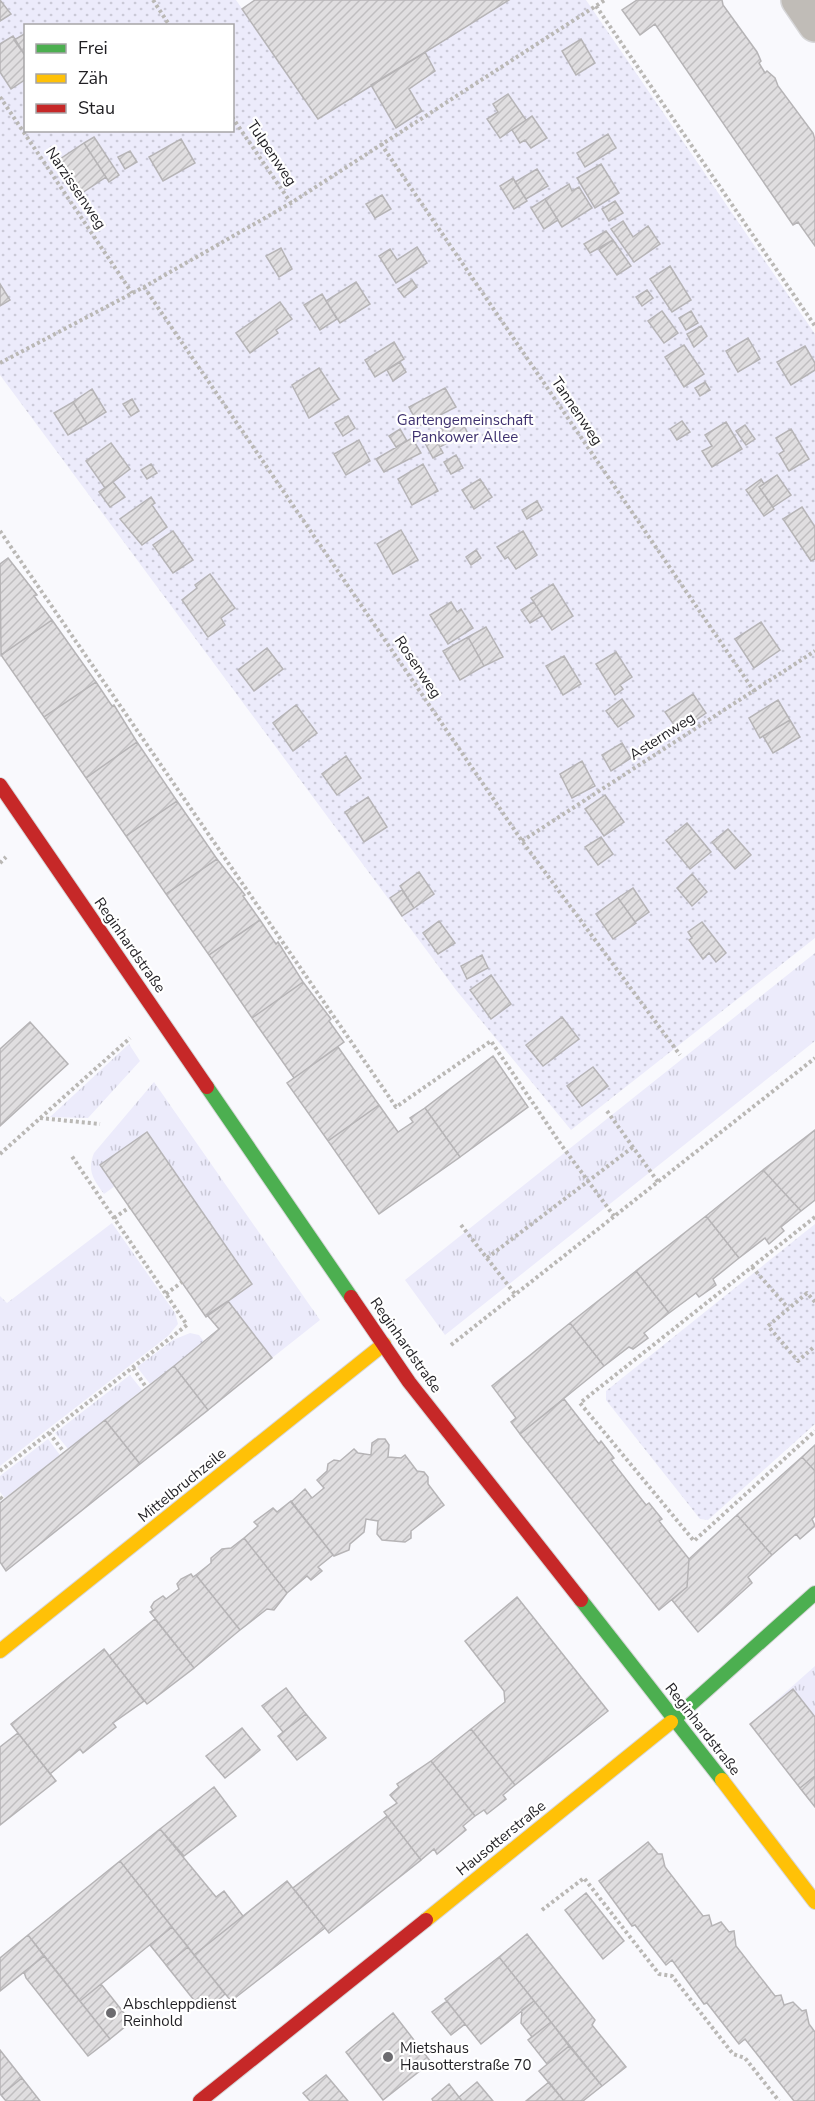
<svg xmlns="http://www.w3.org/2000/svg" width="815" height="2101" font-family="'Nunito Sans',sans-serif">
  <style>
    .grass { fill: url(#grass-tufts) }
    .park { fill: url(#park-dots); fill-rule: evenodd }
    .building { fill: url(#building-hatch); stroke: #b6b4b6; stroke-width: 1.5 }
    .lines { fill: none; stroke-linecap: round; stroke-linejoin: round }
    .street-casing { stroke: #d7d7d9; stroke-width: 36 }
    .fast-casing { stroke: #d7d7d9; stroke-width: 16 }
    .slow-casing { stroke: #d7d7d9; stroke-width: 16 }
    .jam-casing { stroke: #d7d7d9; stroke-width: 16 }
    .path { stroke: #bab8b5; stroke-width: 4; stroke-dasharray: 3 3; stroke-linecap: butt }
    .street { stroke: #c0bcb7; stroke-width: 33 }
    .fast { stroke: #4caf50; stroke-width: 14 }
    .slow { stroke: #ffc107; stroke-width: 14 }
    .jam { stroke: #c62828; stroke-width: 14 }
    .poi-dot { fill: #6c6b6f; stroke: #fff; stroke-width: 2 }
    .labels { text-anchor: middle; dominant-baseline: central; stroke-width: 4.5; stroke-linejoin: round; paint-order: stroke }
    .street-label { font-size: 15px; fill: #201f23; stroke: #fff }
    .park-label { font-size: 15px; fill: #3e316f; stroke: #fff }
    .poi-label { font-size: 15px; fill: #201f23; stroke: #fff; text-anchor: start }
  </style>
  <defs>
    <pattern id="grass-tufts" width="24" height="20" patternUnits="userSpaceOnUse" patternTransform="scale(1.5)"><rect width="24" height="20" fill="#ecebfb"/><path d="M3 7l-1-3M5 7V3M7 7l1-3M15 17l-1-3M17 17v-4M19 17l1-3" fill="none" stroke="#cac9d7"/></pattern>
    <pattern id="park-dots" width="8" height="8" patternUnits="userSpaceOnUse" patternTransform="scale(1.5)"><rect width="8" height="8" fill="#ecebfb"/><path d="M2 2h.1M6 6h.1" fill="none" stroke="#cac9d7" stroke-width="1.8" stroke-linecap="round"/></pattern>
    <pattern id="building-hatch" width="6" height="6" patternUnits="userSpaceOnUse" patternTransform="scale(1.5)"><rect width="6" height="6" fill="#e0dee0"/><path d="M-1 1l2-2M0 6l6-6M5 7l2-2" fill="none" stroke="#c0bec0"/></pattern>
  </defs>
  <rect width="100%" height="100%" fill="#f9f9fd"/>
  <path class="grass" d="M815,953V1041L445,1335L405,1280Z
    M129,1044L140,1061L88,1118L50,1117Z
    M154,1082L320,1320L272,1358L228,1301L252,1284L147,1133L115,1186L104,1194C93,1179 87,1171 94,1153Z
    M112,1223L175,1313L178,1324L168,1336L0,1466V1296L7,1303Z
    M190,1333L199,1335L204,1342L150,1384L137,1367L173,1340Z
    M130,1375L142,1390L68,1449L55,1433Z
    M48,1439L60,1455L5,1498L0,1492V1476Z
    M815,1666V1717L793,1689L750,1724Z"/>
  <path class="park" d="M0,0H236L318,119L509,0H586L815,334V938L571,1130L456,990L0,375ZM26,26H232V130H26Z
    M815,1224V1424L708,1520L700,1519L606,1400V1391Z"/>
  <path class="building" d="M0,0L11,14L0,21Z
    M255,0H509L318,119L242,9Z
    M637,0H722L723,5L757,52L761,61L759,63L765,73L767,71L775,78L778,86L813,133L815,140V246L798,222L793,225L655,24L640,35L622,10Z
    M26,33V57L14,40Z
    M13,36L26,57V79L11,89L0,72V44Z
    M581,39L595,63L576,75L562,51Z
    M425,52L435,71L409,89L422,111L396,128L371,85Z
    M508,94L526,120L500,138L487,119L498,112L493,104Z
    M532,116L547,138L531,148L525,140L520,143L512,130Z
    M608,134L616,148L585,167L577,153Z
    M94,137L119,175L109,182L84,143Z
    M181,139L195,163L163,181L149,157Z
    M84,143L106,177L82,193L60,159Z
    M130,151L137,162L125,169L118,157Z
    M601,164L619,193L595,208L577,178Z
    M537,169L548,186L526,199L515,182Z
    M513,178L527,201L514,209L500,186Z
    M569,184L572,191L579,187L592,208L562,227L545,199Z
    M382,195L391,209L375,218L366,204Z
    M545,199L558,220L544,229L531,208Z
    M615,201L623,213L609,221L602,209Z
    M623,221L633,237L648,226L660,244L634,262L611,229Z
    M606,231L613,240L590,253L584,244Z
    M613,240L631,266L617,275L599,250Z
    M417,247L427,263L396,283L379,256L390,249L397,260Z
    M281,248L292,269L279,277L266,256Z
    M670,266L691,300L672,312L650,279Z
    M412,280L417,287L404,297L398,289Z
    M356,282L370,304L340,323L326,301Z
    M0,284L10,300L0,306Z
    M647,290L653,298L642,306L636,297Z
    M322,294L337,319L320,330L304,305Z
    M280,302L292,319L276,330L278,333L250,353L236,333Z
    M662,311L678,333L664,343L648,321Z
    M691,311L698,323L686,330L679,318Z
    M701,326L707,336L694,347L687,334Z
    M748,338L760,359L738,372L726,351Z
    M394,342L404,359L375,377L365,360Z
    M684,345L704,374L684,387L665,357Z
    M805,346L815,363V370L791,385L777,362Z
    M400,362L406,372L393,381L387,370Z
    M319,368L339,399L309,418L292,385Z
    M705,382L710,390L700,396L695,388Z
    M445,388L456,407L419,426L409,407Z
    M92,389L106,412L87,424L73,402Z
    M132,399L139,411L131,416L123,404Z
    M73,402L87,424L68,435L54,413Z
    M348,416L355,428L343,436L335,423Z
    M461,419L467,432L440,447L433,434Z
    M682,421L690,432L677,440L670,429Z
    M726,422L742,449L712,467L702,451L712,446L705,435Z
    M745,425L755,439L746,445L736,431Z
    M400,429L407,441L396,447L389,436Z
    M791,429L809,459L789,471L779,454L784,451L776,438Z
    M434,436L443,453L433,458L424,441Z
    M412,438L421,453L384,472L376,459Z
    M359,440L370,461L346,475L334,454Z
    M111,443L130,469L105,488L86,461Z
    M456,455L463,468L451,474L444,462Z
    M151,464L157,473L147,479L141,470Z
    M423,464L438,491L412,505L398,479Z
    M777,475L791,495L773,507L759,487Z
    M480,479L492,497L474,509L462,490Z
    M761,479L764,484L759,487L774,509L764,516L746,490Z
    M113,482L125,497L110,507L99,492Z
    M151,497L155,503L152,505L167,527L142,545L120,519Z
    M537,501L542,510L527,519L522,510Z
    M802,507L815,527V559L811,561L783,519Z
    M401,530L418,560L393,574L377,544Z
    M173,531L193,560L173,573L153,545Z
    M523,531L537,555L516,569L508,557L505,559L497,547Z
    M476,550L481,558L471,565L466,557Z
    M8,558L37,595L34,596L52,620L1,655L0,564Z
    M210,574L235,608L221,618L225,625L208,637L182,600L197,588L195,585Z
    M553,584L573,616L552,630L531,598Z
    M451,602L457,612L461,609L473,628L448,644L430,615Z
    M534,602L542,616L530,623L521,610Z
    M52,620L96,682L44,717L1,655Z
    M761,622L780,650L754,668L735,639Z
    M486,627L503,657L484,666L468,637Z
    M468,637L484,666L460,680L443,651Z
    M267,648L283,669L254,691L238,670Z
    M616,652L632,677L620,685L623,689L615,695L596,664Z
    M564,656L581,684L563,695L546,666Z
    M96,682L112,706L114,705L137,742L86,778L44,717Z
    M693,694L706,713L679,732L665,712Z
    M622,699L634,716L618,727L606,711Z
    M778,700L790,720L760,738L749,718Z
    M296,705L317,733L293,751L273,723Z
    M790,720L800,737L773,753L763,736Z
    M137,742L177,801L126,836L86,778Z
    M622,743L631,758L611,771L602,755Z
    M346,756L361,778L337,795L322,774Z
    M582,761L595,786L572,798L560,774Z
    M605,795L624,822L604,836L585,809Z
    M368,797L387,827L364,842L345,812Z
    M177,801L217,859L166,894L126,836Z
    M687,823L711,852L690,869L666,840Z
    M728,829L751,855L735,869L712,842Z
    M601,837L613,854L598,865L585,847Z
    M217,859L245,895L243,896L260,920L209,955L166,894Z
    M419,872L434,894L414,908L400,886Z
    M692,874L707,892L692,906L677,888Z
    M633,888L649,912L635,922L618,898Z
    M402,890L414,908L402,916L390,898Z
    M618,898L636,923L613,939L596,914Z
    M260,920L276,944L278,942L303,982L252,1018L209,955Z
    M439,921L455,943L438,954L423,933Z
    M702,922L726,953L716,962L709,953L703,959L689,940L692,938L688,932Z
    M482,955L488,968L467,979L461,966Z
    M491,975L511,1004L491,1019L470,990Z
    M303,982L331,1019L329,1021L344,1042L294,1078L252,1018Z
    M562,1017L579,1039L543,1066L526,1045Z
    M30,1022L68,1064L0,1126V1049Z
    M338,1047L379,1105L328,1141L287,1083Z
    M493,1056L528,1107L460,1157L425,1108Z
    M593,1067L608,1086L582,1106L567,1086Z
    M379,1105L398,1132L413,1122L410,1118L425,1108L460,1157L379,1214L328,1141Z
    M815,1130V1200L801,1211L763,1170Z
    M147,1132L252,1284L206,1317L100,1165Z
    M763,1170L801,1211L781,1227L784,1231L769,1244L765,1238L739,1258L706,1216Z
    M706,1216L739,1258L713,1279L716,1285L699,1297L696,1293L669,1313L636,1271Z
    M636,1271L669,1313L644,1333L648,1338L633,1349L629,1347L604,1366L570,1323Z
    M228,1301L272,1358L208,1410L174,1366L219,1329L207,1315Z
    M570,1323L604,1366L520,1434L511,1422L516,1418L492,1386Z
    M174,1366L208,1410L140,1464L105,1420Z
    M564,1399L599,1444L601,1441L614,1458L611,1460L646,1505L649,1503L662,1519L659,1521L689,1559L687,1587L659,1610L520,1434Z
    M105,1420L140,1464L6,1571L0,1562V1503Z
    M378,1439H385L389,1445L388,1457L401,1458L405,1455L417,1471L424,1472L428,1477V1484L444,1505L411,1531V1538L405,1542L382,1540L377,1534L378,1521L366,1519L364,1532L350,1544L349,1550L334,1556L291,1502L305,1489L312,1498L324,1488L317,1480L327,1471L328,1464L334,1460L340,1461L354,1449L358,1453L371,1455L372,1443Z
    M815,1445V1471L802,1457Z
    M802,1457L815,1471V1516L812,1519L815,1526L800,1539L796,1534L772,1555L737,1515Z
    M291,1501L333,1555L318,1567L322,1571L311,1580L307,1576L287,1593L244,1538L258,1526L254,1522L273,1508L277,1512Z
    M737,1515L772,1555L748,1577L752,1583L698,1632L672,1600L687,1587L689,1559Z
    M244,1538L287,1593L274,1610L267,1609L240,1630L196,1575L211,1563V1558L222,1549L231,1548Z
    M191,1574L193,1577L196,1575L240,1630L194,1668L150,1612L153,1610L151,1607L154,1602L163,1596L166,1599L179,1589L177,1584L181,1579Z
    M517,1597L608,1711L515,1785L471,1729L505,1702L504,1691L465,1641Z
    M155,1619L194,1668L147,1704L109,1656Z
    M104,1649L144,1701L113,1723L116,1727L83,1753L80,1749L50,1774L11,1724Z
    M286,1688L306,1714L283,1732L262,1706Z
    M793,1689L815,1717V1776L800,1788L750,1724Z
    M306,1714L326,1738L297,1760L278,1736Z
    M242,1728L260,1750L225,1778L206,1756Z
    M471,1729L515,1785L503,1795L506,1799L487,1814L484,1810L475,1816L431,1761Z
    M18,1733L56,1781L0,1825V1747Z
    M431,1761L475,1816L463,1826L466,1830L437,1854L434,1849L421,1860L384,1812L397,1803L390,1795L399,1787L397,1784Z
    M815,1776V1807L800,1788Z
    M214,1787L236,1816L184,1856L160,1829Z
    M387,1816L421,1860L329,1933L293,1888Z
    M160,1829L216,1897L224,1891L243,1916L194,1955L120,1861Z
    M648,1842L658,1854H662L665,1867L703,1916L709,1915L712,1926L721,1922L729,1932L734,1931L736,1946L775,1996L781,1995L784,2005L793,2002L802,2011L806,2010L809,2024L815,2032V2101H794L745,2039L739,2044L707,2003L704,2004L672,1960L666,1965L635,1925L632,1926L599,1881Z
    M120,1861L172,1927L80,2001L28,1935Z
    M287,1881L325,1928L231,2001L194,1955Z
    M586,1893L624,1941L603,1959L565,1910Z
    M172,1927L188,1947L166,1965L150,1945Z
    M527,1934L595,2020L592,2025L626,2067L602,2086L499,1957Z
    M28,1935L44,1956L0,1991V1958Z
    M188,1947L225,1994L215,2003L197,2004L166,1965Z
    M44,1956L110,2039L88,2056L26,1978L24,1972Z
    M499,1957L534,2001L481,2044L445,1999Z
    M101,1984L131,2022L110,2039L80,2001Z
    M447,2001L465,2024L451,2035L432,2012Z
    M534,2001L551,2022L532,2037L521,2023L522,2010Z
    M393,2013L431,2062L383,2100L346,2052Z
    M551,2022L569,2046L547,2064L528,2040Z
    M569,2046L602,2086L583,2101H564L539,2071Z
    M0,2050L22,2078L1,2095L0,2094Z
    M326,2075L348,2101H310L303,2093Z
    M22,2078L40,2101H6L1,2095Z
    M477,2082L493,2101H462L459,2097Z
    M549,2082L564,2101H526Z
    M449,2084L462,2101H433L432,2099Z"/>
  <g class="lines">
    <g class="street-casing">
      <path id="street" d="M798,0L815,25"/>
    </g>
    <g class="fast-casing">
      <path id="fast" d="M207,1087L351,1297
        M581,1600L722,1780
        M671,1722L815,1593"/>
    </g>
    <g class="slow-casing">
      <path id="slow" d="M0,1651L384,1344
        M722,1780L815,1902
        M426,1920L671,1722"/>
    </g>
    <g class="jam-casing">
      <path id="jam" d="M0,785L207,1087
        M351,1297L409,1382L581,1600
        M200,2101L426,1920"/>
    </g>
    <path class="path" d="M153,0L170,26
      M596,6L815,326
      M0,97L132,293
      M232,117L291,203
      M381,144L754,691
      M144,287L522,841L680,1055
      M0,363L144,287L291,203L605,0
      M0,531L396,1107L491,1041L562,1146L614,1216
      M522,841L815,651
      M0,863L6,857
      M607,1111L658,1182
      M40,1118L100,1124
      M0,1154L130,1038
      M815,1217L580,1403L694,1541L815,1431
      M114,1218L130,1207
      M461,1225L515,1294
      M487,1258L633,1147
      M752,1267L788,1308
      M166,1294L182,1282
      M815,1302L807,1293L768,1326L798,1361L815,1346
      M451,1345L815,1058
      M133,1368L146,1387
      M49,1433L64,1452
      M0,1471L187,1325L71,1155
      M0,1497L3,1500
      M542,1910L584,1878L659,1974L672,1976L733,2054L745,2058L779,2101"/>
    <use href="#street" class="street"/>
    <use href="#fast" class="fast"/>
    <use href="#slow" class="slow"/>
    <use href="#jam" class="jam"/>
  </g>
  <g class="poi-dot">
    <circle cx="111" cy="2013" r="6"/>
    <circle cx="388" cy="2057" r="6"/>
  </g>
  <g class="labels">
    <g class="street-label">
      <text transform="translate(272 153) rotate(56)">Tulpenweg</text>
      <text transform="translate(76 188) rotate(56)">Narzissenweg</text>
      <text transform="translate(577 411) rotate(56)">Tannenweg</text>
      <text transform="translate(418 667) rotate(56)">Rosenweg</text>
      <text transform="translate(662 736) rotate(-33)">Asternweg</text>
      <text transform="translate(130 945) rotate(55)">Reginhardstraße</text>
      <text transform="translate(406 1345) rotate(55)">Reginhardstraße</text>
      <text transform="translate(182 1485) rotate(-39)">Mittelbruchzeile</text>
      <text transform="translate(703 1729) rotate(52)">Reginhardstraße</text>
      <text transform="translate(501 1838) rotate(-39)">Hausotterstraße</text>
    </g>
    <g class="park-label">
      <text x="465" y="420">Gartengemeinschaft<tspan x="465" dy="17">Pankower Allee</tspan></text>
    </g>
    <g class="poi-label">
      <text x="123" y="2004">Abschleppdienst<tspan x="123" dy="17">Reinhold</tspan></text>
      <text x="400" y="2048">Mietshaus<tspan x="400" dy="17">Hausotterstraße 70</tspan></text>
    </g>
  </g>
  <rect x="24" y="24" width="210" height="108" fill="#ffffff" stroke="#a6a5a7" stroke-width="1.5"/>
  <rect x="36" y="44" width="30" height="9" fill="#4caf50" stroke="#a6a5a7" stroke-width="1.5"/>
  <text x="78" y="54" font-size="18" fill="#201f23">Frei</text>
  <rect x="36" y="74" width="30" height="9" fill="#ffc107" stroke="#a6a5a7" stroke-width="1.5"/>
  <text x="78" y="84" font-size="18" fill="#201f23">Zäh</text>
  <rect x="36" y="104" width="30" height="9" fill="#c62828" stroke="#a6a5a7" stroke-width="1.5"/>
  <text x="78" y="114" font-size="18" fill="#201f23">Stau</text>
</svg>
